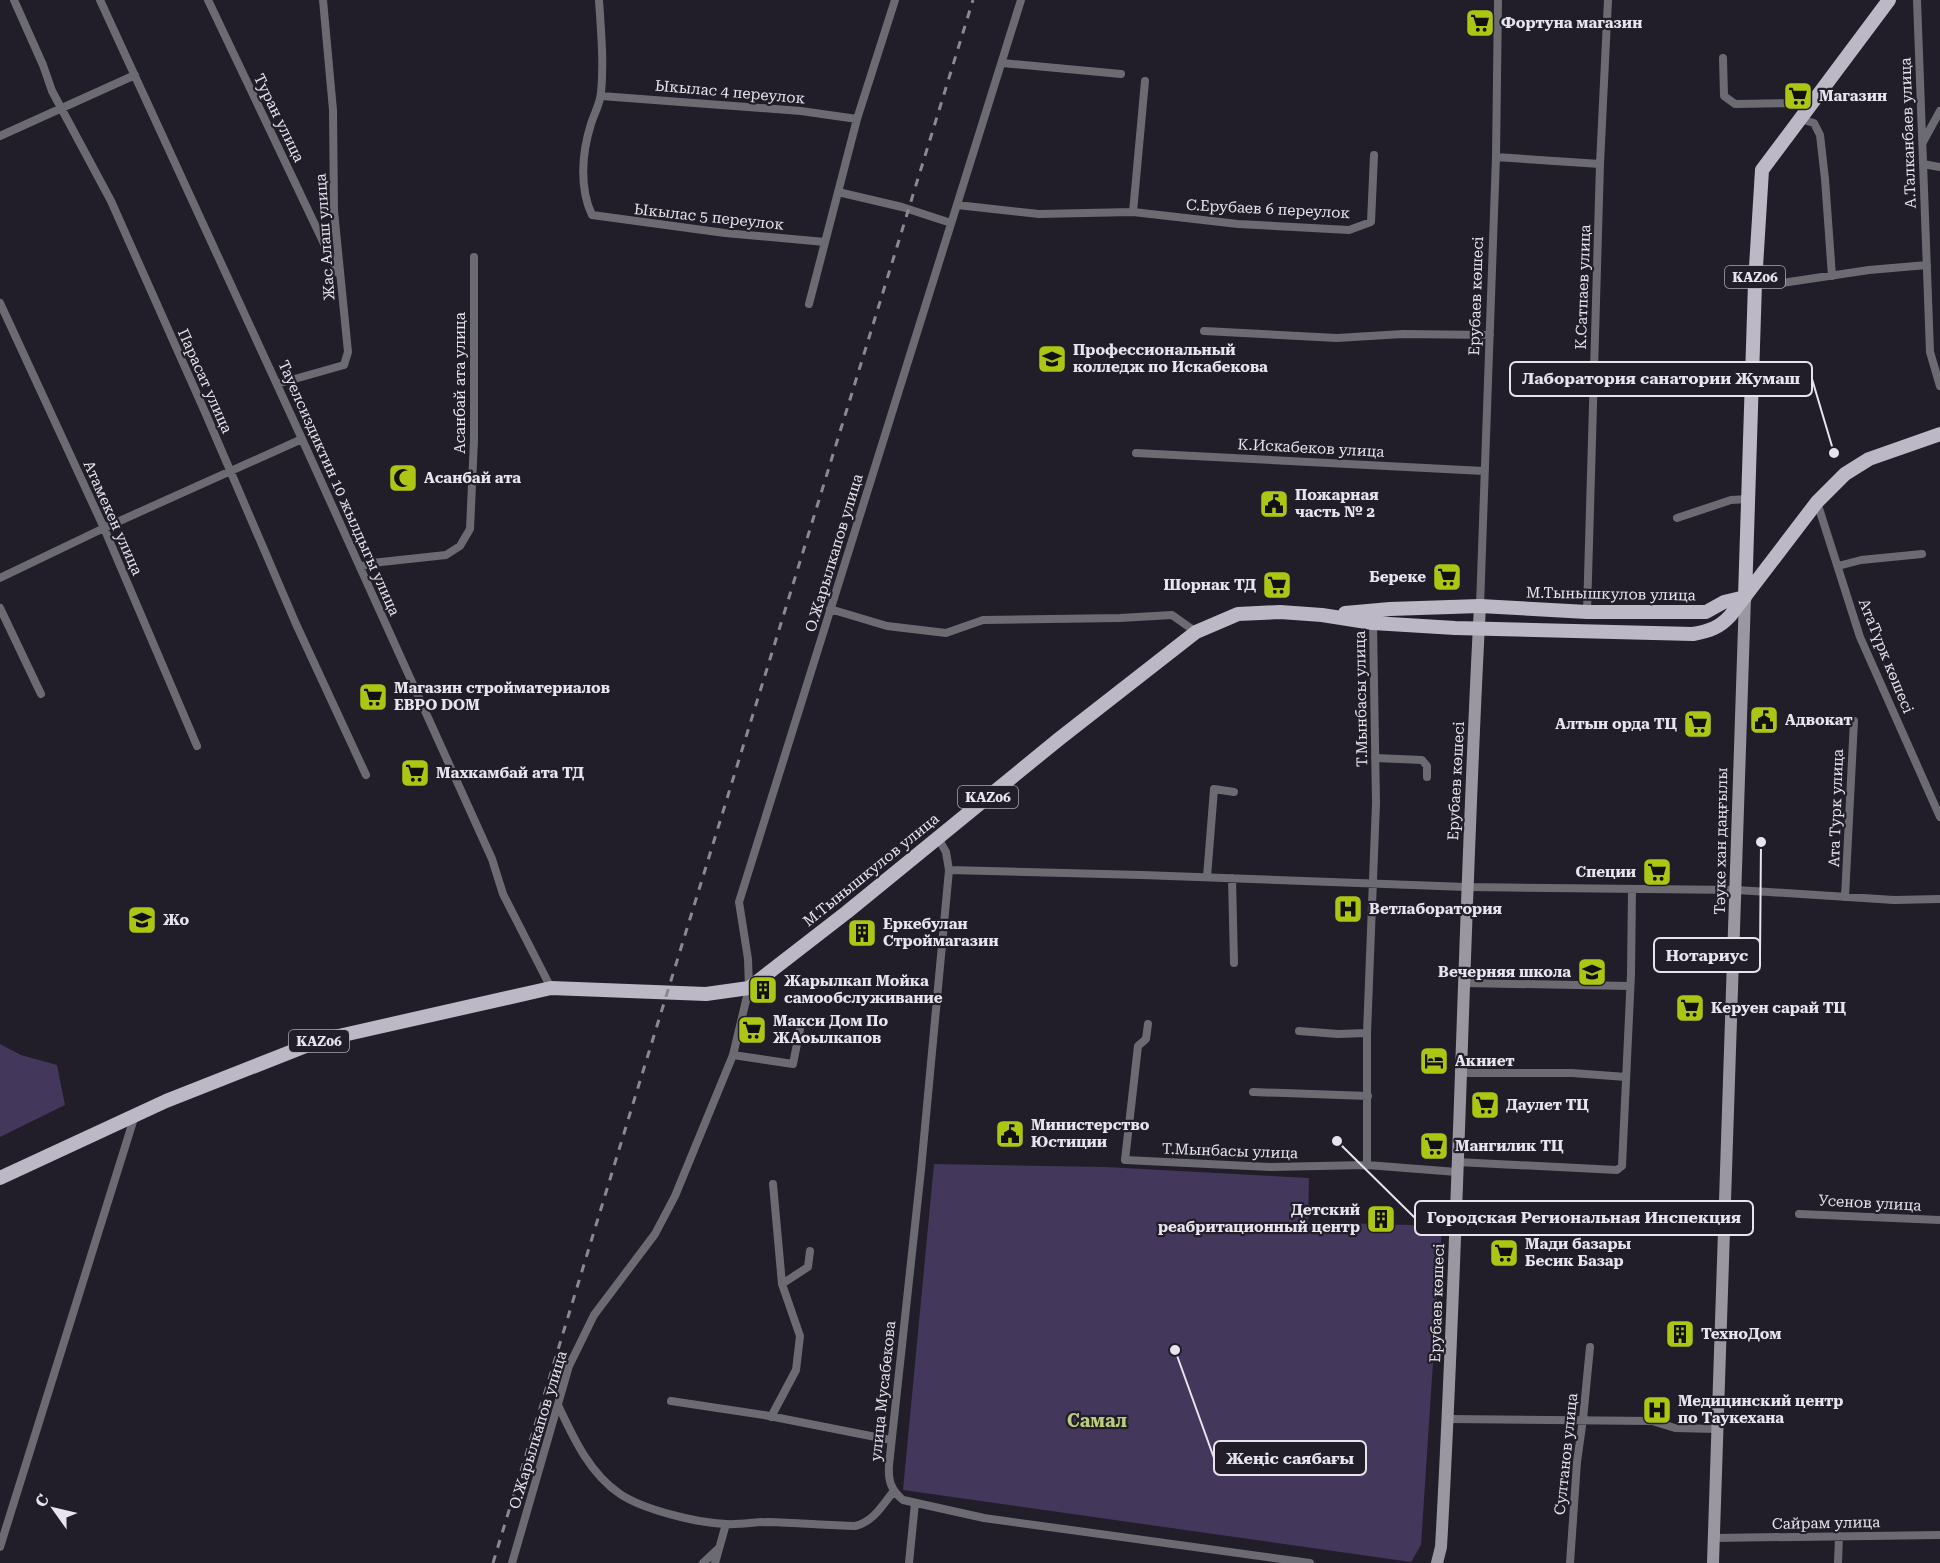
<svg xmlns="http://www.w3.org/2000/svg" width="1940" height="1563" font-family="'Roboto Serif',serif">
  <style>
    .green { fill: #44375c }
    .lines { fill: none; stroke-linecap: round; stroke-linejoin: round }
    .street { stroke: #6d6b72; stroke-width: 8 }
    .secondary { stroke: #9a97a1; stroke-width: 12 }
    .primary { stroke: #bcb8c6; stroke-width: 14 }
    .rail { stroke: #8b8892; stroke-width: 3; stroke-dasharray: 8 8; stroke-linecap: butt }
    .labels { text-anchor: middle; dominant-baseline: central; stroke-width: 4.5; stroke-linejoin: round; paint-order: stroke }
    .shield { fill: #211d29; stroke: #aca8b2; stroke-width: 1.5 }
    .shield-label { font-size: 14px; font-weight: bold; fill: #e7e4ed }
    .poi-label { font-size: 15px; font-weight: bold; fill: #e7e4ed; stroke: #211d29; text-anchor: start }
    .street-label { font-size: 15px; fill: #e7e4ed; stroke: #211d29 }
    .quarter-label { font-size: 18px; font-weight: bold; fill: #bccd82; stroke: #211d29 }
    .leader { fill: none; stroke: #e7e4ed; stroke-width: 2 }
    .callout-dot { fill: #e7e4ed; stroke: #211d29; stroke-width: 2 }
    .callout { fill: #211d29; stroke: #e7e4ed; stroke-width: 2 }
    .callout-label { font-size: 16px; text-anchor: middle; font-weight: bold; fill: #e7e4ed }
  </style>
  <rect width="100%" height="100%" fill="#211d29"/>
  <path class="green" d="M0,1044L21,1055L57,1065L65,1105L0,1137Z
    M934,1164L1106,1167L1309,1178L1308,1222L1442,1226L1421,1545L1411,1562L903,1490Z"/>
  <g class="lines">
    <path class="street" d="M14,0L43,65L52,91L111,201L205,412L296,624L366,775
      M100,0L302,439L492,859L503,894L551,988
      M208,0L338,273
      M599,0C601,31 604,63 601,93C600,104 594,114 591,124C582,152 579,188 592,215L725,233L825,242
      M1917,0L1930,352L1940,386
      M1723,58L1724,96L1735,104L1796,103L1808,111
      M1002,63L1121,74
      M601,96L801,111L857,119
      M1800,119L1814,123L1820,135L1825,179L1832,276
      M0,136L135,75
      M1923,142L1940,111
      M1496,157L1600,164
      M1923,164L1940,167
      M838,192L902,207L951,223
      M957,205L1039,214L1133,212L1238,224L1349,230L1371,222L1374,155
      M1133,212L1145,81
      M1755,283H1782L1869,270L1927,265
      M0,303L104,528L197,746
      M809,304L857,119L895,0
      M1204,331L1337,338L1403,334L1490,335
      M277,384L344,365L348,352L334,211L333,110L323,0
      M1136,453L1484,471
      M1817,502L1860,637L1940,817
      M1677,518L1731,500L1748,499
      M1838,566L1861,560L1922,554
      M360,567L372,563L446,555L460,546L470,529L474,440V257
      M0,578L104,528L302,439
      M1480,606L1496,157L1498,0
      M0,608L41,694
      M830,609L887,626L946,633L983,620L1120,618L1172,615L1196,632
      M1587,612L1600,164L1608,0
      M1375,758L1422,760L1427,766V777
      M938,838L946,852L949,870L1142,875L1466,887L1737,890L1894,900L1940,899
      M949,870L921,1170L889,1465C888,1481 891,1490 903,1500L984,1518L1310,1563
      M1207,877L1214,789L1234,792
      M1232,878L1234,963
      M1845,897L1854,721
      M1463,983L1630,986
      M1148,1024L1146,1039L1138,1046L1125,1160L1270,1167L1367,1165L1457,1172
      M1299,1031L1338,1034L1367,1033
      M733,1055L793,1064L800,1029
      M1460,1073H1572L1626,1077
      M1253,1092L1368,1096
      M1457,1162L1617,1170L1622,1166L1631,974L1632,889
      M1367,1165V1033L1376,803L1373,623
      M1799,1214L1940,1220
      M782,1284L808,1267L810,1251
      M671,1401L764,1415L891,1440
      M558,1405C573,1437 589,1473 620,1494C644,1510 698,1523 726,1524C740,1525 754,1522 768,1522C797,1523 826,1525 855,1526C873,1522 882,1506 893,1492
      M771,1417L796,1370L800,1336L782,1284L773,1184
      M1448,1419L1652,1421L1675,1428L1717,1429
      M1714,1538L1940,1535
      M0,1547L135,1115
      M512,1563L569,1366L594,1315L655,1234L675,1196L733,1055L749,988L748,959L739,902L1021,0
      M703,1563L718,1549
      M715,1563L726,1524
      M909,1563L915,1503
      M1570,1563L1577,1462L1583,1419L1590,1347
      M1838,1563L1839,1536"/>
    <path class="secondary" d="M1437,1563L1441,1547C1459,1233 1463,919 1480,606
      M1713,1563L1745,597"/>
    <path class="primary" d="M1745,597L1755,283L1762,170L1889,0
      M1345,613L1390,609L1480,606L1587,612H1706L1724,602L1745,597
      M0,1178L166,1101L321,1040L551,988L706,994L749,988L847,912L1059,739L1196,632L1238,614L1280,612L1322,615L1373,623L1455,628L1693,634C1709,631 1719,628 1730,616L1817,502L1845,474L1869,459L1940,434"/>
    <path class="rail" d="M493,1563L632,1107L973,0"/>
  </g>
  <defs>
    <g id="supermarket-square" transform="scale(1.5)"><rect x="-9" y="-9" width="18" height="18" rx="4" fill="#acc613" stroke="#211d29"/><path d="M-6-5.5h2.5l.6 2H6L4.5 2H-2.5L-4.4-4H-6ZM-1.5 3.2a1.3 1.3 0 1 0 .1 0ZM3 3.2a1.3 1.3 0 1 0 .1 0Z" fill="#111"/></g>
    <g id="university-square" transform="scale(1.5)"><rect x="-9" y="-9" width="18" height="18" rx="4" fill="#acc613" stroke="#211d29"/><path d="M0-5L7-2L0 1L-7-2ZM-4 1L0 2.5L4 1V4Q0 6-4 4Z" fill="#111"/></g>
    <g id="mosque-square" transform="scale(1.5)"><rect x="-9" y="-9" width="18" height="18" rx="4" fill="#acc613" stroke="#211d29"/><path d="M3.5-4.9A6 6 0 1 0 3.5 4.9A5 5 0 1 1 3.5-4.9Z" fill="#111"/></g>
    <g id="civic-square" transform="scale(1.5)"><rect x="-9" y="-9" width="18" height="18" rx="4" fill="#acc613" stroke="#211d29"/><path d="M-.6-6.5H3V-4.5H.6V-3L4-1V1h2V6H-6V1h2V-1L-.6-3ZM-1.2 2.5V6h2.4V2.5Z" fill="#111"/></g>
    <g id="hospital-square" transform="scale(1.5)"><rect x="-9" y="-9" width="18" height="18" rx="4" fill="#acc613" stroke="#211d29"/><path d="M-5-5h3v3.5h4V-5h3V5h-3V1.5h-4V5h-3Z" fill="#111"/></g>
    <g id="school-square" transform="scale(1.5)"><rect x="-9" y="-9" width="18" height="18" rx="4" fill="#acc613" stroke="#211d29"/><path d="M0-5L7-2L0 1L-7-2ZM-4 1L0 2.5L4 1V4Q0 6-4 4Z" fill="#111"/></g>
    <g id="building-square" transform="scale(1.5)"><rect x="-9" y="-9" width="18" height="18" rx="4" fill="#acc613" stroke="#211d29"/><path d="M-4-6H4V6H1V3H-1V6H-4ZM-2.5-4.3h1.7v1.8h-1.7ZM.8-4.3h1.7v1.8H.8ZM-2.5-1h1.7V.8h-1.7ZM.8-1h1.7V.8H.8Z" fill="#111"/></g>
    <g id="hotel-square" transform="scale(1.5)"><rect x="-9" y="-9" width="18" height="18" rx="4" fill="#acc613" stroke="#211d29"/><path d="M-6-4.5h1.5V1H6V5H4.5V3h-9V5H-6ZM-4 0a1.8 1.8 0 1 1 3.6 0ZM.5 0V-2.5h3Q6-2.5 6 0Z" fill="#111"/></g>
  </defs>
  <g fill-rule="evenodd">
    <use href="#supermarket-square" x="1480" y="23"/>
    <use href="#supermarket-square" x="1798" y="96"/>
    <use href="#university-square" x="1052" y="359"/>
    <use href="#mosque-square" x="403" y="478"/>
    <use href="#civic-square" x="1274" y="504"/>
    <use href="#supermarket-square" x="1447" y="577"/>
    <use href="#supermarket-square" x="1277" y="585"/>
    <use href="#supermarket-square" x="373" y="697"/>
    <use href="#civic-square" x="1764" y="720"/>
    <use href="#supermarket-square" x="1698" y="724"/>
    <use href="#supermarket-square" x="415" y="773"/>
    <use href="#supermarket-square" x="1657" y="872"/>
    <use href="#hospital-square" x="1348" y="909"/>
    <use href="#school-square" x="142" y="920"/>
    <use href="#building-square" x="862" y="933"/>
    <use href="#school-square" x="1592" y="972"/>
    <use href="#building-square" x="763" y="990"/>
    <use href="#supermarket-square" x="1690" y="1008"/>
    <use href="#supermarket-square" x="752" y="1030"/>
    <use href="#hotel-square" x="1434" y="1061"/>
    <use href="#supermarket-square" x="1485" y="1105"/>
    <use href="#civic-square" x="1010" y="1134"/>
    <use href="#supermarket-square" x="1434" y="1146"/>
    <use href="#building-square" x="1381" y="1219"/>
    <use href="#supermarket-square" x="1504" y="1253"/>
    <use href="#building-square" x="1680" y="1334"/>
    <use href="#hospital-square" x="1657" y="1410"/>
  </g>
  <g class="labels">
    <g class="shield">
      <rect x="1725" y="266" width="60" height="22" rx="4.5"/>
      <rect x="958" y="786" width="60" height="22" rx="4.5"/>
      <rect x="289" y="1030" width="60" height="22" rx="4.5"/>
    </g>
    <g class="shield-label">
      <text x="1755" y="277">KАZ06</text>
      <text x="988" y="797">KАZ06</text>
      <text x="319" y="1041">KАZ06</text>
    </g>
    <g class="poi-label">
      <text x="1501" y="23">Фортуна магазин</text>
      <text x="1819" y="96">Магазин</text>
      <text x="1073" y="350">Профессиональный<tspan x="1073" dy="17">колледж по Искабекова</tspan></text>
      <text x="424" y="478">Асанбай ата</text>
      <text x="1295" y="495">Пожарная<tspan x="1295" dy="17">часть № 2</tspan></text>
      <text x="1426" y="577" text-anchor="end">Береке</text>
      <text x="1256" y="585" text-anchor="end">Шорнак ТД</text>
      <text x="394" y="688">Магазин стройматериалов<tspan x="394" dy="17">ЕВРО DOM</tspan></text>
      <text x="1785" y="720">Адвокат</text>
      <text x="1677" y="724" text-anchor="end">Алтын орда ТЦ</text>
      <text x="436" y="773">Махкамбай ата ТД</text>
      <text x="1636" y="872" text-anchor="end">Специи</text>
      <text x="1369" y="909">Ветлаборатория</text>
      <text x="163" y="920">Жо</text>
      <text x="883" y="924">Еркебулан<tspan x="883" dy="17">Строймагазин</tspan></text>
      <text x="1571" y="972" text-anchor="end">Вечерняя школа</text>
      <text x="784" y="981">Жарылкап Мойка<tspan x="784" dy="17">самообслуживание</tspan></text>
      <text x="1711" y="1008">Керуен сарай ТЦ</text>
      <text x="773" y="1021">Макси Дом По<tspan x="773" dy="17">ЖАоылкапов</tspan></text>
      <text x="1455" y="1061">Акниет</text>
      <text x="1506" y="1105">Даулет ТЦ</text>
      <text x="1031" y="1125">Министерство<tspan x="1031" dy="17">Юстиции</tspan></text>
      <text x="1455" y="1146">Мангилик ТЦ</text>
      <text x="1360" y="1210" text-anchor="end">Детский<tspan x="1360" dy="17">реабритационный центр</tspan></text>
      <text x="1525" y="1244">Мади базары<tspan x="1525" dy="17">Бесик Базар</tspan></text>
      <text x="1701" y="1334">ТехноДом</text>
      <text x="1678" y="1401">Медицинский центр<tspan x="1678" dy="17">по Таукехана</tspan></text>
    </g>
    <g class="street-label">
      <text transform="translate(730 92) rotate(5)">Ыкылас 4 переулок</text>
      <text transform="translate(279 118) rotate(64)">Туран улица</text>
      <text transform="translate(1908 133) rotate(-92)">А.Талканбаев улица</text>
      <text transform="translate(1268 209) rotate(3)">С.Ерубаев 6 переулок</text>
      <text transform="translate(709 217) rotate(6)">Ыкылас 5 переулок</text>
      <text transform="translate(325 237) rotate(-94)">Жас Алаш улица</text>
      <text transform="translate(1583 287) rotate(-88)">К.Сатпаев улица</text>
      <text transform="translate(1476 296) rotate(-88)">Ерубаев көшесі</text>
      <text transform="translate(205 381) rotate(66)">Парасат улица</text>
      <text transform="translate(460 383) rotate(-90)">Асанбай ата улица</text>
      <text transform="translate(1311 448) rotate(3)">К.Искабеков улица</text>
      <text transform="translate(339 488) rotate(66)">Тауелсиздиктин 10 жылдыгы улица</text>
      <text transform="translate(113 518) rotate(66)">Атамекен улица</text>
      <text transform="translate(834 553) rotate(-73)">О.Жарылкапов улица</text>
      <text transform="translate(1611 594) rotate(1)">М.Тынышкулов улица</text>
      <text transform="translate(1886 656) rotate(68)">АтаТүрк көшесі</text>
      <text transform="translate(1361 699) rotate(-91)">Т.Мынбасы улица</text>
      <text transform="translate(1456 781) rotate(-87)">Ерубаев көшесі</text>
      <text transform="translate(1836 808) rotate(-88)">Ата Турк улица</text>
      <text transform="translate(1721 841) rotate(-89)">Тәуке хан даңғылы</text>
      <text transform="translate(871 870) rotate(-39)">М.Тынышкулов улица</text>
      <text transform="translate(1230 1151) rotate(2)">Т.Мынбасы улица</text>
      <text transform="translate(1870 1203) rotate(3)">Усенов улица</text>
      <text transform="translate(1437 1303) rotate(-88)">Ерубаев көшесі</text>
      <text transform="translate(883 1391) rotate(-84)">улица Мусабекова</text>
      <text transform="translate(538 1430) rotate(-73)">О.Жарылкапов улица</text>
      <text transform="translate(1566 1454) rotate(-84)">Султанов улица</text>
      <text transform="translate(1826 1523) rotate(-1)">Сайрам улица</text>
    </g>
    <g class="quarter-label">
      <text x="1097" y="1420">Самал</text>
    </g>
  </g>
  <path class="leader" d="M1834 453L1812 379M1761 842L1760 955M1337 1141L1415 1218M1175 1350L1214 1458"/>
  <g class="callout-dot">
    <circle cx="1834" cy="453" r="6"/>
    <circle cx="1761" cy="842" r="6"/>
    <circle cx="1337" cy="1141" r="6"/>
    <circle cx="1175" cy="1350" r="6"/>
  </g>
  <g class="callout">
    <rect x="1510" y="362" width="302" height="34" rx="6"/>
    <rect x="1654" y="938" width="106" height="34" rx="6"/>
    <rect x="1415" y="1201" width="338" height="34" rx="6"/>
    <rect x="1214" y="1441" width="152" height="34" rx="6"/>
  </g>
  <g class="callout-label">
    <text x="1661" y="384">Лаборатория санатории Жумаш</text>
    <text x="1707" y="961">Нотариус</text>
    <text x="1584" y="1223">Городская Региональная Инспекция</text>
    <text x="1290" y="1464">Жеңіс саябағы</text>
  </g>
  <g transform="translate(54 1509) rotate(304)" stroke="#211d29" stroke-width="4.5" paint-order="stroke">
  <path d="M0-4.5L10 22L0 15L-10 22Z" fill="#e7e4ed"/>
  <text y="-9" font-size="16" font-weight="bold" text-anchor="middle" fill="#e7e4ed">С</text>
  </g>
</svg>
